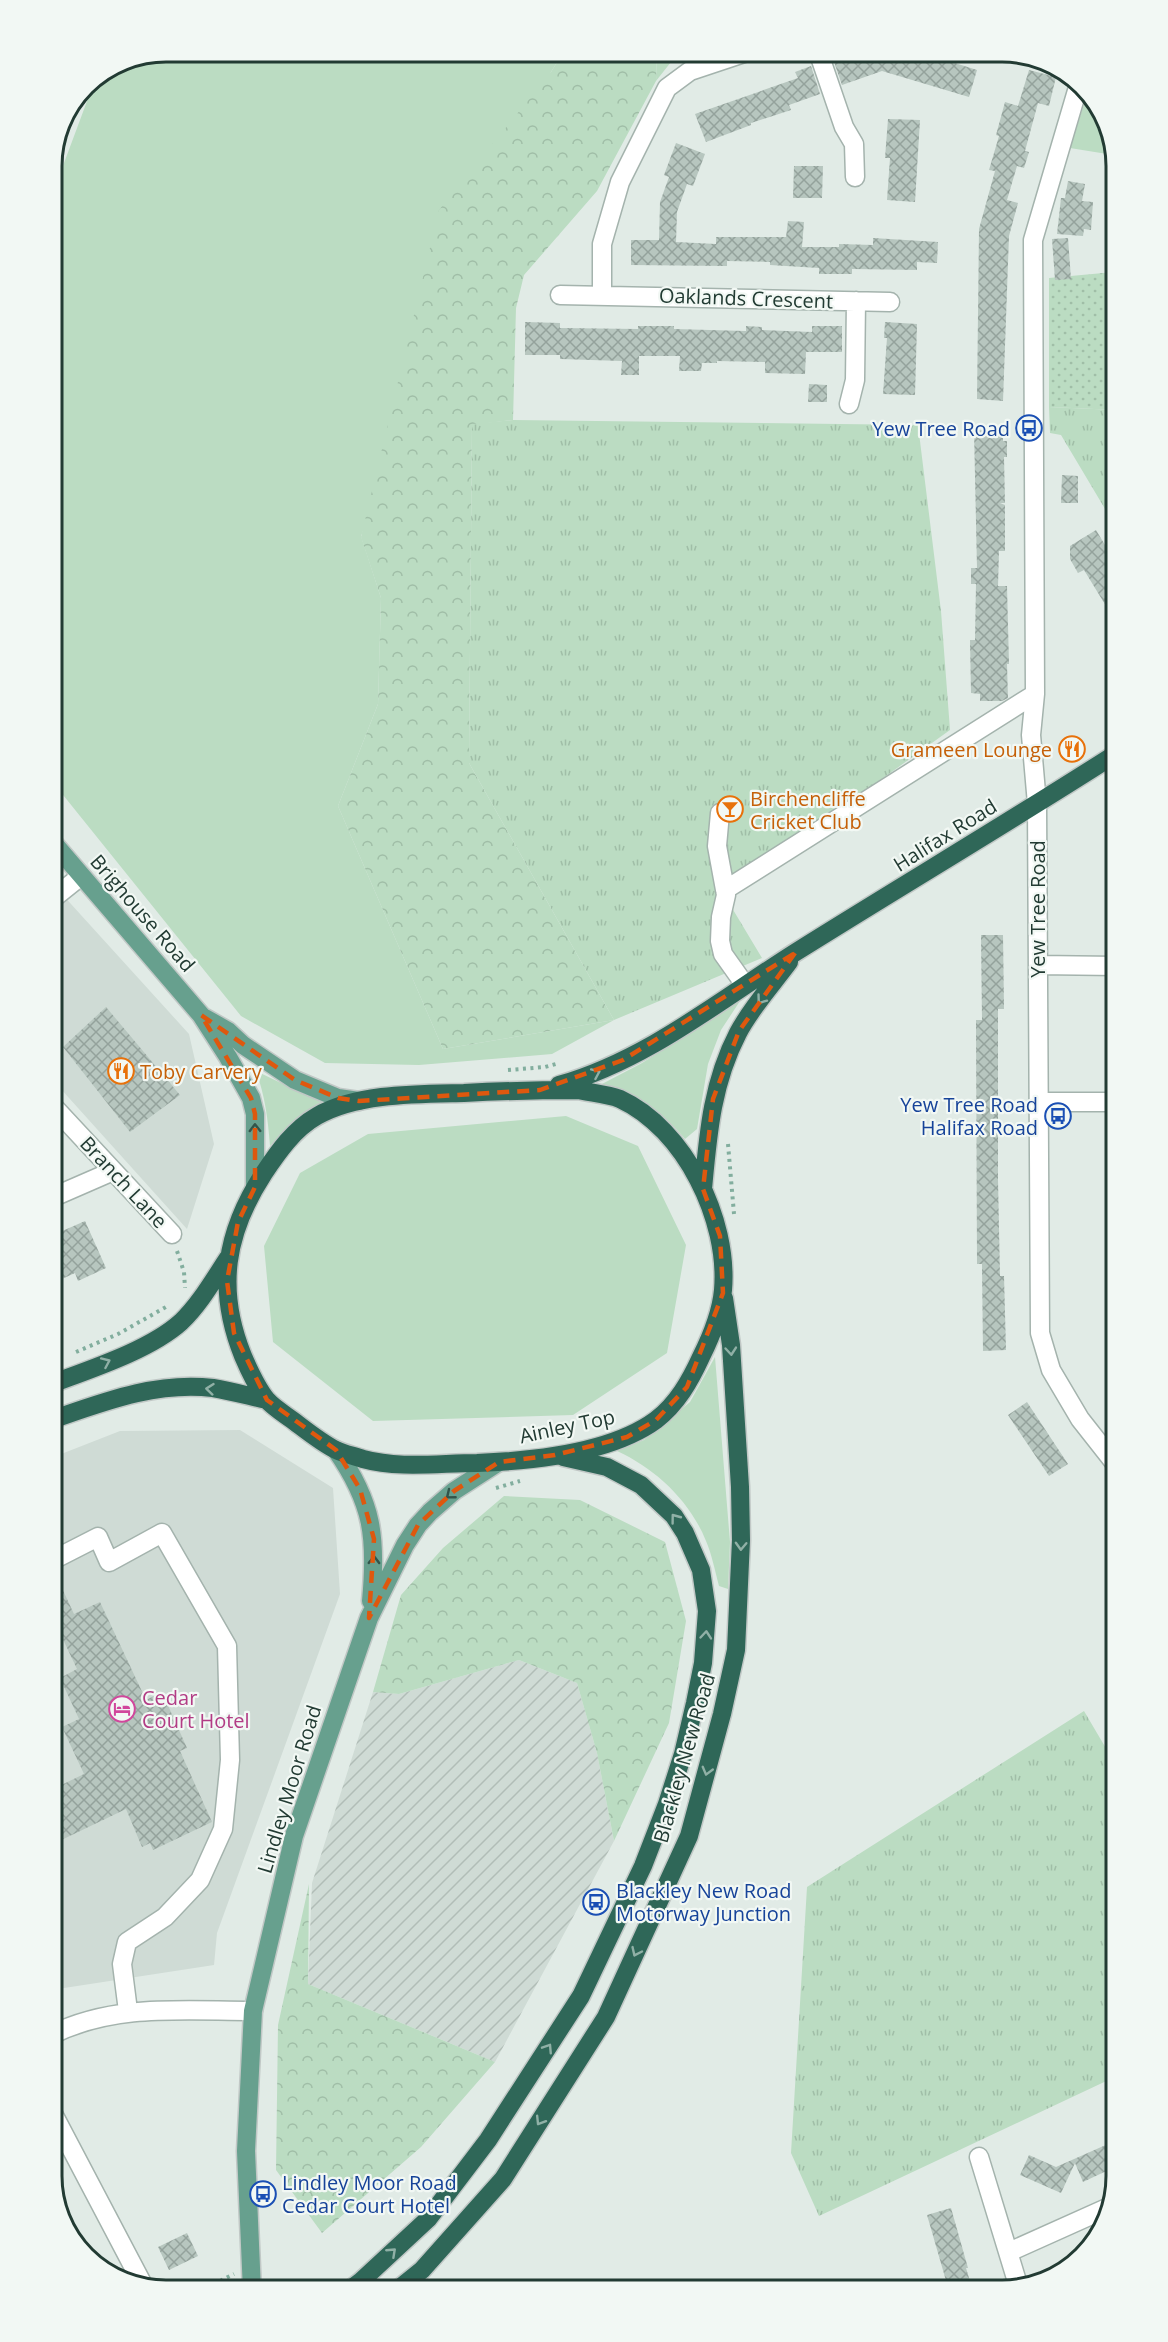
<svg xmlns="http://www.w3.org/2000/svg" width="1168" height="2342" font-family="'Open Sans',sans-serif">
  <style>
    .built { fill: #cfdbd5 }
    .industrial { fill: url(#industrial-furrows) }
    .grass { fill: #bbdcc2 }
    .forest { fill: url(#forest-crowns) }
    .park { fill: url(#park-tufts) }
    .garden { fill: url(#garden-dots) }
    .building { fill: url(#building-cross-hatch) }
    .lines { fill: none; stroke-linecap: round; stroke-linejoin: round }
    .minor-casing { stroke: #a4b3ad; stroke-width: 21 }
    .major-casing { stroke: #c1c8c6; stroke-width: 21 }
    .highway-casing { stroke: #c1c8c6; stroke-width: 21 }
    .path { stroke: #82ae9e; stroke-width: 4; stroke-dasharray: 3 4.5; stroke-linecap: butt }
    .minor { stroke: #fff; stroke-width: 18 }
    .major { stroke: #67a08e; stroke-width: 18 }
    .highway { stroke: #2f6758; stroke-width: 18 }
    .oneway { stroke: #90b0a6 }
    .oneway2 { stroke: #33544a }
    .marked { fill: none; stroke: #de580e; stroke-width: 4.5; stroke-dasharray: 12 8; stroke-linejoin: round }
    .labels { text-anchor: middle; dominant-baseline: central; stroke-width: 4.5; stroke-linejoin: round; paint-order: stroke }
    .street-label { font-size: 20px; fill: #223b33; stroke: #f2f8f4 }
    .transit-label { font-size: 20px; fill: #164399; stroke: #f2f8f4; text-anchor: end }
    .food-label { font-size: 20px; fill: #c56008; stroke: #f2f8f4; text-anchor: start }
    .hotel-label { font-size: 20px; fill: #b23c85; stroke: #f2f8f4; text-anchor: start }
    .rim { fill: none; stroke: #223b33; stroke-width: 3 }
  </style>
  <defs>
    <pattern id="industrial-furrows" width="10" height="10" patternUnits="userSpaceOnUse" patternTransform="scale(1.5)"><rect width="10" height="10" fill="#cfdbd5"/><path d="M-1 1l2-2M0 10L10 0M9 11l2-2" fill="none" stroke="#b1bdb7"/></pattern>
    <pattern id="forest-crowns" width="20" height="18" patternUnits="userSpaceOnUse" patternTransform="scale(1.5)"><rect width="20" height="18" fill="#bbdcc2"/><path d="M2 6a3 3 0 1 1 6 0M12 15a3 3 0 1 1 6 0" fill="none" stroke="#a0bea7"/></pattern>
    <pattern id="park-tufts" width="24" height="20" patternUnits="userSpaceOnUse" patternTransform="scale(1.5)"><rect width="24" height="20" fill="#bbdcc2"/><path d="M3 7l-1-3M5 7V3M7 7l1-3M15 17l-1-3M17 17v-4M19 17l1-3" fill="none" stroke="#a0bea7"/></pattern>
    <pattern id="garden-dots" width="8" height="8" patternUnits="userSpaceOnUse" patternTransform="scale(1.5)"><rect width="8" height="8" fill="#bbdcc2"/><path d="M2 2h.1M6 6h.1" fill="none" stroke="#a0bea7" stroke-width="1.8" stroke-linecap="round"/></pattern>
    <pattern id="building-cross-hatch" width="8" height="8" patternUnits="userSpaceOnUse" patternTransform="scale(1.5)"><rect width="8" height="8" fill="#b7c6bf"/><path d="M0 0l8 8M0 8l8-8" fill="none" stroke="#94a29c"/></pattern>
  </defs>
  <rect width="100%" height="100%" fill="#e1ebe6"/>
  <path class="built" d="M51,882L189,1034L214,1144L187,1229L51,1078Z
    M240,1430L333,1488L340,1594L217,1933L214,1965L51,1990V1458L120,1431Z"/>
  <path class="industrial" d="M519,1660L577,1683L597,1753L614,1841L495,2062L308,1984L312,1883L373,1692L399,1694Z"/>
  <path class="grass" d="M166,51H564L551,72L361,536L381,598L378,704L338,806L443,1049L614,1020L552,1054L419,1065L325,1063L241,1016L51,780V198L96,77L122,60Z
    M657,51H707L671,62L656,81Z
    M1087,95L1108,122L1117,173L1107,154L1070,148Z
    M740,1001L721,1030L708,1064L697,1129L685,1139C658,1107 640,1099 602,1084L642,1063Z
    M256,1071L325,1104L291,1124L270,1146C268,1119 265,1096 256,1071Z
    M566,1116L638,1146L686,1245L667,1353L573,1415L373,1421L273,1342L264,1246L300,1173L368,1134Z
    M715,1357L730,1542L728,1589L719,1586C715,1571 712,1555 706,1541C690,1501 656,1469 617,1451L644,1440L690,1402Z"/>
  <path class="forest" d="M564,51H657L656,81L597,191L524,275L516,308L513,420L472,425L469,763L614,1020L443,1049L338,806L378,704L381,598L361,537L439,210L551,72Z
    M504,1496L580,1500L665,1542L686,1621L669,1723L614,1841L597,1753L577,1683L519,1660L399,1694L373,1692L401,1595L443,1548Z
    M309,1884L308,1984L495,2062L421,2147L322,2233L276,2170L278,2025Z"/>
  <path class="park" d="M1049,407L1117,410V529L1061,435L1050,433Z
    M513,420L918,425L941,611L950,730L723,893L762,958L614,1020L469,763L472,424Z
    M1084,1711L1117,1767V2076L819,2216L791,2153L807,1887Z"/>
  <path class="garden" d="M1114,272L1117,329V410L1049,407V278Z"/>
  <path class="building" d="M874,51H917L977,70L969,97L882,71L842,85L833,59L843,56L845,61Z
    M811,66L820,94L789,105L791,110L751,123V125L706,142L695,114L798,78L795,72Z
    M1029,70L1056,77L1049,106L1038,103L1025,151L1029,152L1024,168L1017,166L1007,200L1018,203L1009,236L1003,401L977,399L979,229L995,171L989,170L999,136L996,135L1005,102L1018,106Z
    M888,119L920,120L915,202L887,200L890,158H885Z
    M676,143L705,154L693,186L687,184L677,212L676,242L716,244V237H786L788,221L804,222L802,247H839V244L873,245V238L938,242L937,263L917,262V270L852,269V274H819V268L770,265V262L727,261V266L631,265V240H659L660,202L669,177L664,175Z
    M794,166H823L822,198H793Z
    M1068,181L1085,184L1082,201L1093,202L1091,230L1084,229L1083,236L1057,234L1061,198H1065Z
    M1068,238L1071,279L1055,280L1052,239Z
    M525,322L560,323V328L638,329V326H674V329L746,331V326L762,327V330L812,332V326H842V352H806L805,374L765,373V362L717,361V363H702L701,371H679L680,356H639V375H621L622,361L560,359V355H525Z
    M885,322L917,324L915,395L883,394L887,338H884Z
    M809,384L827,385V402H808Z
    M974,430L1003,431V441H1007V457H1004L1005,503H1000L1005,505V551H999L998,586H1007L1009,664H1007L1008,698L1002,701H980V694L971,693L970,640H975L976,584H971V568H977Z
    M1062,475L1078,476V503H1061Z
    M1096,530L1117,565V624L1084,570L1078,573L1070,559V546Z
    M981,935H1003L1004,1009H998V1180L1000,1276H1004L1006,1350L983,1351L982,1264H977L976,1020H982Z
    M106,1007L180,1095L130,1132L63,1047Z
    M85,1221L106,1268L78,1281L75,1273L51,1284V1236Z
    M1027,1402L1068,1464L1049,1476L1008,1415Z
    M54,1571L74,1614L100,1602L146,1700L162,1692L187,1748L180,1751L212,1822L153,1850L150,1843L142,1847L126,1809L51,1845V1790L84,1774L62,1727L79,1719L60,1678L77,1669L51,1614V1572Z
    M1117,2140V2166L1083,2182L1075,2163L1061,2193L1020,2175L1029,2155L1056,2167Z
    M951,2208L968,2268H966L973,2291H949L927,2215Z
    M187,2233L198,2256L169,2270L158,2247Z"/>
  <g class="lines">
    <g class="minor-casing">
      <path id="minor" d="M818,51L844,127L854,144L855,177
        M1079,84L1033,240L1035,694L1031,735L1037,804L1040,1333L1051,1370L1080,1419L1117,1466
        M602,294V244L620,182L667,88L690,71L750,51
        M560,295L890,302
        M849,404L855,380L856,301
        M720,813L717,846L726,895L721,917L720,941L723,954L745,985
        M725,890L1035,694
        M51,900L81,876
        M1038,965L1117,966
        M1039,1102H1117
        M51,1104L172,1234
        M51,1198L113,1171
        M51,1561L98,1537L109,1562L162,1533L227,1646L230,1760L223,1829L200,1880L165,1917L127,1942L122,1964L128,2011
        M51,2035C115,2003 184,2011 253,2011
        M51,2110L143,2285
        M979,2157L1019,2288
        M1009,2252L1107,2208"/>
    </g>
    <g class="major-casing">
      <path id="major" d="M51,840L201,1015L228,1057L251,1098L255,1114V1187
        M205,1018L228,1031L243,1045L295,1080L338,1098L359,1101
        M336,1450C373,1503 377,1538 371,1601
        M252,2291L246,2151L253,2011L294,1836L369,1618L405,1545L418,1525L430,1512L454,1491L499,1462"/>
    </g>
    <g class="highway-casing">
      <path id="highway" d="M559,1085C647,1060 720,1000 796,952C903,885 1011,821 1117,753
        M578,1090C591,1093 607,1094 620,1099C685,1129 729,1220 723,1290C721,1312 711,1337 701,1357C690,1381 677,1404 656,1420C611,1453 531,1461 477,1463C440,1463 399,1469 363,1459C355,1456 344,1454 336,1450C322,1443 307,1431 295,1422C286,1415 274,1408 267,1400C257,1388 249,1370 243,1356C216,1289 225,1233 264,1173C278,1152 294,1129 317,1116C357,1093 418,1094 464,1093C502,1091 540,1090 578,1090Z
        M703,1189C708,1134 712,1083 738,1033C751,1008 772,985 789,962
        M51,1384C91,1369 150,1350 181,1322C200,1304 214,1279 228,1258
        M51,1420C103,1402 157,1381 213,1388C231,1391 249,1396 267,1400
        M348,2291L360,2282L428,2219L488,2140L581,1996L643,1866L667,1804L683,1754L695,1703L703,1663L707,1611L701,1570L685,1533L674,1516L641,1485L607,1467L563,1457
        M396,2291L422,2270L503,2179L606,2017L689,1836L722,1714L736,1650L741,1540L740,1487L731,1345L724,1298"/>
    </g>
    <path class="path" d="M508,1070L545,1067L556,1064
      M728,1144L734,1214
      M177,1251L184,1272L185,1288
      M76,1352L118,1334L166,1307
      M496,1488L520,1481
      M200,2291L234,2274"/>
    <use href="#minor" class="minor"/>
    <use href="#major" class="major"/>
    <use href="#highway" class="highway"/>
  </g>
  <defs><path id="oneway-chevron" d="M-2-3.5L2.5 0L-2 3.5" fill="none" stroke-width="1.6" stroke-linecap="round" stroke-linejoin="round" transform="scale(1.5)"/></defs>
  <g class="oneway">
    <use href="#oneway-chevron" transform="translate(761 1000) rotate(126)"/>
    <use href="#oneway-chevron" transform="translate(596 1073) rotate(-24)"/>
    <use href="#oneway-chevron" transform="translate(731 1351) rotate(85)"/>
    <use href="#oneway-chevron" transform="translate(106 1362) rotate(-24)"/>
    <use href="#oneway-chevron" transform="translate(210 1389) rotate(-174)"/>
    <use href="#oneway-chevron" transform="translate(675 1518) rotate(-127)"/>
    <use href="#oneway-chevron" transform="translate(741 1546) rotate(92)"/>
    <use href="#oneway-chevron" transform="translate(706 1635) rotate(-85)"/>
    <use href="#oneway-chevron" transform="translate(707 1771) rotate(105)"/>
    <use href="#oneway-chevron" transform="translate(636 1952) rotate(115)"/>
    <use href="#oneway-chevron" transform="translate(548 2048) rotate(-57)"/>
    <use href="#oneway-chevron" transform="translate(540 2121) rotate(122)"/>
    <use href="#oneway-chevron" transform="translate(392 2252) rotate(-43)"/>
  </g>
  <g class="oneway2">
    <use href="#oneway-chevron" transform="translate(255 1128) rotate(-91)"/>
    <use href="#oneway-chevron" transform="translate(450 1495) rotate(141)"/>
    <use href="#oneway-chevron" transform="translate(374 1560) rotate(-89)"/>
  </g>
  <path class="marked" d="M795,953L739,1031L713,1099L703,1189L720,1236L723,1293L687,1387L656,1420L627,1437L555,1455L499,1462L454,1491L418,1525L369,1618L374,1539L360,1489L336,1450L267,1400L234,1333L227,1281L238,1222L255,1187V1114L251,1098L201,1015L295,1080L338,1098L359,1101L540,1090L623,1060Z"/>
  <defs>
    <g id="bus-ring" transform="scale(1.35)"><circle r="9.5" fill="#f2f8f4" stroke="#1a4fb4" stroke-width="1.5"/><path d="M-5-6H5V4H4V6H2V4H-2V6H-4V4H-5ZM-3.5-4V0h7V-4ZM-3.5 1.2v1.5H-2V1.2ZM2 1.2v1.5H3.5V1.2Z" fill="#1a4fb4"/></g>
    <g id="restaurant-ring" transform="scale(1.35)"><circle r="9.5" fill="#f2f8f4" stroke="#e8710a" stroke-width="1.5"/><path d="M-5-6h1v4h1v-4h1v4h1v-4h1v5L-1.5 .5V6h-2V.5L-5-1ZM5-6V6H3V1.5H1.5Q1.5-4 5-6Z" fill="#e8710a"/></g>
    <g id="bar-ring" transform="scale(1.35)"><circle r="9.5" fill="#f2f8f4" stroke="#e8710a" stroke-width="1.5"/><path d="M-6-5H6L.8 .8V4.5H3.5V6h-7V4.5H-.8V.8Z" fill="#e8710a"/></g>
    <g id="hotel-ring" transform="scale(1.35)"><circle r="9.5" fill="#f2f8f4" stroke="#d1479c" stroke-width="1.5"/><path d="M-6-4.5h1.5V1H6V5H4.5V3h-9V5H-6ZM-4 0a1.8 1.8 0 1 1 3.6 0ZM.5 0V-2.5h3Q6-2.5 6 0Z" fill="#d1479c"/></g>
  </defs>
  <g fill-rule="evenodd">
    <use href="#bus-ring" x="1029" y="428"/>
    <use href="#restaurant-ring" x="1072" y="749"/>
    <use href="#bar-ring" x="730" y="809"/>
    <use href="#restaurant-ring" x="121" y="1071"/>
    <use href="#bus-ring" x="1058" y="1116"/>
    <use href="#hotel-ring" x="122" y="1709"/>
    <use href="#bus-ring" x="596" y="1902"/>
    <use href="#bus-ring" x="263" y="2194"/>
  </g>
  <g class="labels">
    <g class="street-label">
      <text transform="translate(746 298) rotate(2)">Oaklands Crescent</text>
      <text transform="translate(945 835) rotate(-32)">Halifax Road</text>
      <text transform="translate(1037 909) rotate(-90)">Yew Tree Road</text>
      <text transform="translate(143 913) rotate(49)">Brighouse Road</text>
      <text transform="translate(124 1182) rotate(47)">Branch Lane</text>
      <text transform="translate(567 1426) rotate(-12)">Ainley Top</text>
      <text transform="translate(684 1758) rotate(-74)">Blackley New Road</text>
      <text transform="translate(289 1789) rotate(-73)">Lindley Moor Road</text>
    </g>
    <g class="transit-label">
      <text x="1010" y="428">Yew Tree Road</text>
      <text x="1038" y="1104">Yew Tree Road<tspan x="1038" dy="23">Halifax Road</tspan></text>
      <text x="616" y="1890" text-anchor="start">Blackley New Road<tspan x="616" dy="23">Motorway Junction</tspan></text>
      <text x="282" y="2182" text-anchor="start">Lindley Moor Road<tspan x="282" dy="23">Cedar Court Hotel</tspan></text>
    </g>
    <g class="food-label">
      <text x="1052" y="749" text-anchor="end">Grameen Lounge</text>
      <text x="750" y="798">Birchencliffe<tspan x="750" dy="23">Cricket Club</tspan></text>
      <text x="140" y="1071">Toby Carvery</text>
    </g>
    <g class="hotel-label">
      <text x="142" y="1697">Cedar<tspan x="142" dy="23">Court Hotel</tspan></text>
    </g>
  </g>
  <path d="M0 0H1168V2342H0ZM166 62H1002A104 104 0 0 1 1106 166V2176A104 104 0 0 1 1002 2280H166A104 104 0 0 1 62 2176V166A104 104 0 0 1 166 62Z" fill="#f2f8f4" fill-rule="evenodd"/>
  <path class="rim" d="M166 62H1002A104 104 0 0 1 1106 166V2176A104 104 0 0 1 1002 2280H166A104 104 0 0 1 62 2176V166A104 104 0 0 1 166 62Z"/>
</svg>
